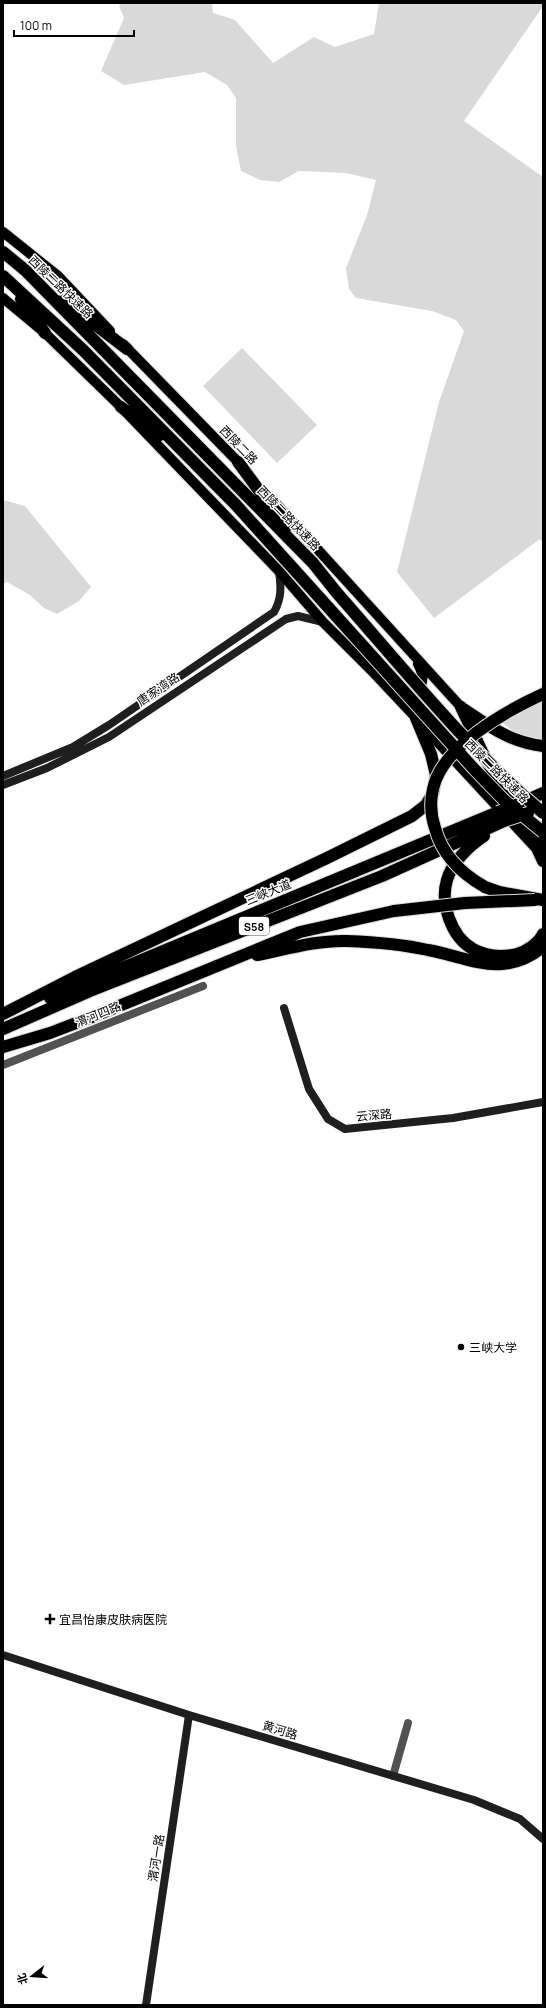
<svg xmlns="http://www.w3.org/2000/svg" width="546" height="2008" font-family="Manrope,'Noto Sans SC',sans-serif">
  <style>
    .green { fill: #d9d9d9 }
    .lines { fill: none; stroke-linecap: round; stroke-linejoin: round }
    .primary-casing { stroke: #dbdbdb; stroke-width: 12 }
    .highway-casing { stroke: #dbdbdb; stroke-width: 14 }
    .street { stroke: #525252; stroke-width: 8 }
    .secondary { stroke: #1f1f1f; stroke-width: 8 }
    .primary { stroke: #000; stroke-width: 10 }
    .highway { stroke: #000; stroke-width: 12 }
    .highway-bridge-casing { stroke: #dbdbdb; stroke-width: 14; stroke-linecap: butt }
    .highway-bridge { stroke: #000; stroke-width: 12 }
    .poi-dot { fill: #000; stroke: #fff; stroke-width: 1.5 }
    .labels { text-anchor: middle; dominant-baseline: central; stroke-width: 3; stroke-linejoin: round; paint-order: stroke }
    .shield { fill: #fff; stroke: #4c4c4c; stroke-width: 1 }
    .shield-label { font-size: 11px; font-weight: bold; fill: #000 }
    .street-label { font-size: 12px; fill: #000; stroke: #fff }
    .poi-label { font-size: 12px; fill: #000; stroke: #fff; text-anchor: start }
  </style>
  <rect width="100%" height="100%" fill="#fff"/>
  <path class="green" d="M121,3H212L213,13L235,20L273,63L314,37L335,47L374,34L379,3H543V6L464,121L543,177V542L540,539L434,618L397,572L439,402L464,331L456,320L432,311L356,298L349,289L346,268L367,215L376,180L346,173L299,171L279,182L260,180L241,171L236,146V98L227,85L205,72L124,85L101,71L124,18L119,6Z
    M242,348L317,425L277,463L203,386Z
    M3,500L25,506L91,587L79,601L57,614L44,608L30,595L7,582L3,584Z
    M543,685V739C526,736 512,733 499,720Z"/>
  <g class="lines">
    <g class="primary-casing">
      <path id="primary" d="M3,232L58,276L110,331
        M3,298L45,333L121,407L279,571L323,622L374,673L437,740
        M123,344L243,467
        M270,497L461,707
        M402,696L412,695C424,687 425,677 418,664"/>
    </g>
    <g class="highway-casing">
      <path id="highway" d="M3,252L25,270L313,563L337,593
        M3,276L83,350L236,505
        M21,299L45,333
        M63,300L127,349
        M121,407L160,435
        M238,462L286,527
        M461,707L487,762L543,849
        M462,708C489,726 509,742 543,746
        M437,740L537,848L543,861
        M523,802L543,793
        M484,836C469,846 452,862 447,880C440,903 451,937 473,949C487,957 503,957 517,954C527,951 539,943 543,934
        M485,887L499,892L543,900
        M257,955C287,949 317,940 347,941C374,942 401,944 428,950C471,958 503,979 543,947
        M50,998L498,812
        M3,1014L75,977L327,858L412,816L426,805L433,793L436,775L431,754L416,718
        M3,1029L90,991L382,876L504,821
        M3,1047L50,1033L92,1017L300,932L394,911"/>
    </g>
    <path class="street" d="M3,1065L203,986
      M393,1776L408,1723"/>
    <path class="secondary" d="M3,776L73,747L109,725L274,612C282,598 281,587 279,571
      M3,785L47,768L109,737L286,619L298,616L323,622
      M284,1008L309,1089L328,1119L345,1129L453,1118L543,1102
      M3,1655L189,1715L474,1800L520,1819L543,1839
      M146,2005L189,1715"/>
    <use href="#primary" class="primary"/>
    <use href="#highway" class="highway"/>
    <g class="highway-bridge-casing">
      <path id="highway-bridge" d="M236,505L474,769L505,801L543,832
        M337,593C403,668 467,748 543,813
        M498,812L518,804
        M504,821L528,813
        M485,887C462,874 442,855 435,828C431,816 430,802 433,789C442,746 506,711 543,694
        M394,911L465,903L535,900"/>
    </g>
    <use href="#highway-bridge" class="highway-bridge"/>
  </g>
  <g class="poi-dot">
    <circle cx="461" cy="1347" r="4"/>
    <path d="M48 1613h4v4h4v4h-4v4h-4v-4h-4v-4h4z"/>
  </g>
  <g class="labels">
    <rect class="shield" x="239" y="917" width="30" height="18" rx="3"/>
    <g class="shield-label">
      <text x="254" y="926">S58</text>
    </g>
    <g class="street-label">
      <text transform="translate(61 287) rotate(44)">西陵二路快速路</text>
      <text transform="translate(239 445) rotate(46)">西陵二路</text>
      <text transform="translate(289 518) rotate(46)">西陵二路快速路</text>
      <text transform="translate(158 689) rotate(-34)">唐家湾路</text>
      <text transform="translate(497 771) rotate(45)">西陵二路快速路</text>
      <text transform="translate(268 892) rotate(-22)">三峡大道</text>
      <text transform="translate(98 1014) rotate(-22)">渭河四路</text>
      <text transform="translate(374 1115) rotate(-5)">云深路</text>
      <text transform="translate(280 1730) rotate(17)">黄河路</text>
      <text transform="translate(156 1858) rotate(-81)">渭河一路</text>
    </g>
    <g class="poi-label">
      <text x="469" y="1347">三峡大学</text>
      <text x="59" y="1619">宜昌怡康皮肤病医院</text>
    </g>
  </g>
  <rect width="546" height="2008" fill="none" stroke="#000000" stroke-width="8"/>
  <g transform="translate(32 1976) rotate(253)" stroke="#ffffff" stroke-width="3" paint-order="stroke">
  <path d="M0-3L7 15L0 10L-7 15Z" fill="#000000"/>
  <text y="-6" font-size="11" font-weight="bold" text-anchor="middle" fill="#000000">北</text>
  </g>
  <path d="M14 30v6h120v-6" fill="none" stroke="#000000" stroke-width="2"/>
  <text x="20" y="30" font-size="12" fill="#000000" stroke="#ffffff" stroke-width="3" paint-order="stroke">100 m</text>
</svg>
